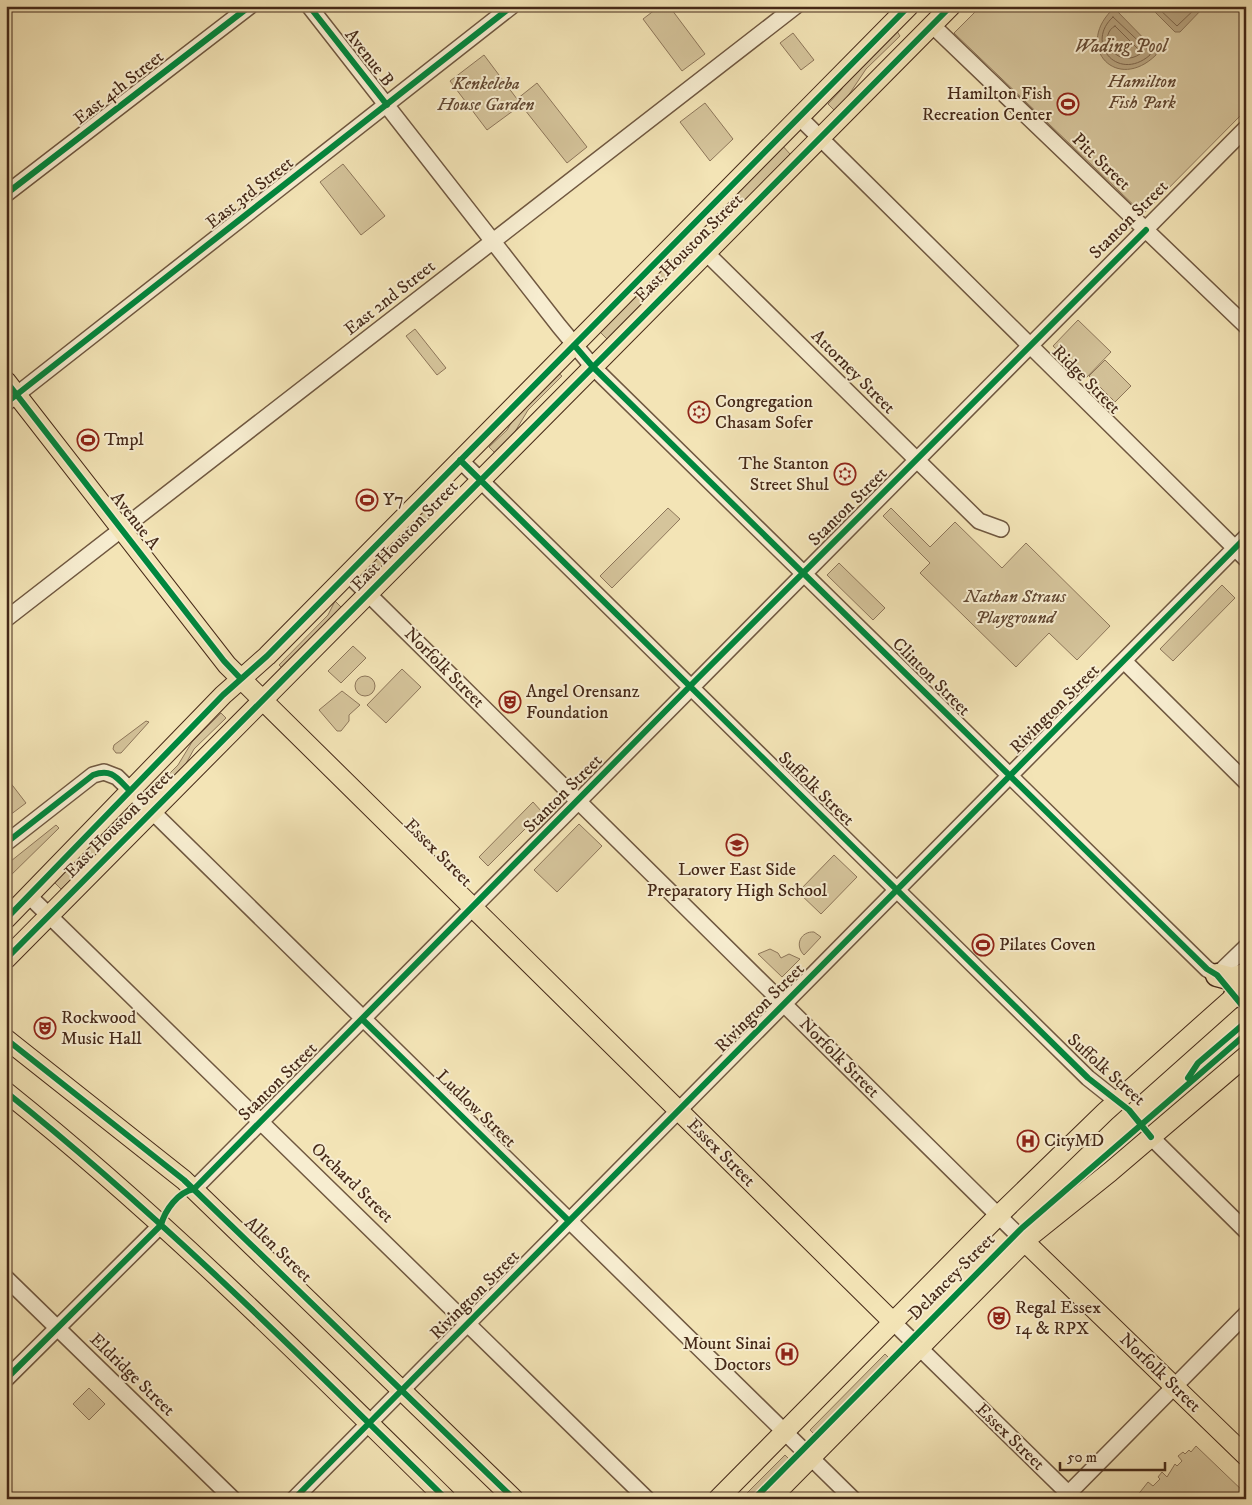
<svg xmlns="http://www.w3.org/2000/svg" width="1252" height="1505" font-family="'IM FELL DW Pica',serif">
  <style>
    .green { fill: #d5c49b; stroke: #8d765a }
    .water { fill: #b8a480; stroke: #8a7356 }
    .lines { fill: none; stroke-linecap: round; stroke-linejoin: round }
    .shore { stroke: #7e664c; stroke-width: 1 }
    .minor-casing { stroke: #705840; stroke-width: 18 }
    .major-casing { stroke: #452918; stroke-width: 21 }
    .highway-casing { stroke: #452918; stroke-width: 25 }
    .minor { stroke: #f7edd0; stroke-width: 15 }
    .major { stroke: #f3e4b6; stroke-width: 19 }
    .highway { stroke: #f3e4b6; stroke-width: 22 }
    .cycleway-casing { stroke: #f7edd0; stroke-width: 9 }
    .cycleway { stroke: #00873e; stroke-width: 6 }
    .labels { text-anchor: middle; dominant-baseline: central; stroke-width: 4; stroke-linejoin: round; paint-order: stroke }
    .street-label { font-size: 18px; fill: #452918; stroke: #f7edd0 }
    .park-label { font-size: 18px; font-style: italic; fill: #624832; stroke: #f7edd0 }
    .poi-label { font-size: 18px; fill: #452918; stroke: #f7edd0; text-anchor: start }
    .water-label { font-size: 19px; font-style: italic; fill: #684e37; stroke: #f7edd0 }
  </style>
  <rect width="100%" height="100%" fill="#f3e4b6"/>
  <filter id="stains"><feTurbulence type="fractalNoise" baseFrequency=".004" numOctaves="4"/><feColorMatrix values="0 0 0 0 .2 0 0 0 0 .09 0 0 0 0 .02 0 0 0 .5 -.17"/></filter>
  <radialGradient id="worn" r=".72"><stop offset=".6" stop-color="#630" stop-opacity="0"/><stop offset="1" stop-color="#630" stop-opacity=".3"/></radialGradient>
  <path class="green" d="M660,6H669L705,54L682,71L643,19Z
    M981,6H1246V110L1143,214L954,33Z
    M895,28L900,36L866,69L848,96L834,110L828,104L841,90L853,70Z
    M793,33L814,60L801,70L780,43Z
    M484,55L517,99L537,83L587,147L567,163L521,105L487,130L450,81Z
    M705,103L733,139L710,161L680,122Z
    M781,144L790,154L719,227L709,217Z
    M343,164L385,216L361,235L320,182Z
    M668,259L676,269L607,339L598,330Z
    M1078,320L1111,352L1086,378L1053,346Z
    M415,329L446,368L437,375L406,336Z
    M1105,360L1131,386L1115,402L1089,376Z
    M556,371L562,376L528,410L513,435L495,453L489,447L507,430L521,406Z
    M445,483L455,493L379,571L369,561Z
    M668,508L680,519L612,588L600,576Z
    M891,508L930,547L955,522L1002,568L1026,543L1110,626L1077,660L1049,633L1016,667L920,573L930,563L883,516Z
    M839,563L885,608L873,620L827,575Z
    M1222,585L1235,598L1173,661L1160,649Z
    M335,601L342,608L282,668L279,665L328,615Z
    M353,646L366,658L341,683L328,671Z
    M402,669L421,687L386,723L367,705Z
    M355 686a10 10 0 1 1 20 0a10 10 0 1 1-20 0Z
    M342,691L360,705L349,715V721L341,731H337L319,710Z
    M221,713L226,718L194,749L183,769L169,782L165,778L178,765L192,742Z
    M146,721L149,722L121,753H116L113,749L114,745Z
    M6,777L26,803L6,818Z
    M533,802L542,812L488,866L479,857Z
    M118,818L125,826L61,889L53,881Z
    M579,824L602,846L557,892L534,870Z
    M56,825L59,828L6,880V865Z
    M834,855L857,877L821,914L798,892Z
    M814,932L821,937L804,955C794,945 801,931 814,932Z
    M770,949L778,953L781,958L789,954L800,959L782,977L758,954Z
    M885,1354L889,1358L814,1434L810,1430Z
    M89,1388L105,1404L89,1420L73,1404Z
    M1196,1446L1246,1494V1499H1138L1137,1496L1148,1482L1153,1486L1160,1479L1158,1477L1162,1472L1167,1477L1175,1464L1177,1466L1182,1461L1178,1456L1183,1452L1185,1454L1189,1450L1191,1452Z
    M785,1455L789,1459L750,1499H741Z"/>
  <path class="water" d="M1149,6H1205L1180,32H1175Z
    M1111,11H1117L1156,51V55C1117,93 1075,48 1111,11Z"/>
  <g class="lines">
    <path class="shore" d="M1156,6L1177,26L1198,6
      M1113,17L1150,52V55C1118,83 1084,43 1113,17Z
      M1115,26L1140,51V54C1116,70 1096,36 1115,26Z"/>
    <g class="minor-casing">
      <path id="minor" d="M309,6L559,326L593,367L1207,969L1217,975L1246,947
        M932,25L1246,326
        M800,118L1246,559
        M6,194L250,6
        M685,232L979,521L1001,529
        M6,403L512,6
        M460,460L1088,1078L1117,1101
        M348,574L1024,1241
        M6,619L796,6
        M1124,661L1246,782
        M6,843L93,775L104,772L117,777L853,1499
        M29,896L647,1499
        M1151,1137L1246,1231
        M194,1189L1246,128
        M6,1278L233,1499
        M893,1322L1074,1499
        M6,1379L161,1225
        M294,1499L1246,537
        M1063,1499L1246,1314"/>
    </g>
    <g class="major-casing">
      <path id="major" d="M6,381L227,665L893,1322
        M6,919L223,695L267,656L909,6
        M6,959L951,6
        M6,1039L184,1180L514,1499
        M6,1092C162,1217 304,1359 446,1499
        M1024,1241L1246,1456
        M718,1499L999,1215L1105,1112L1235,996
        M770,1499L1029,1237L1110,1172L1246,1056"/>
    </g>
    <g class="highway-casing">
      <path id="highway" d="M1217,975L1232,979L1246,974
        M1235,996L1246,986"/>
    </g>
    <use href="#minor" class="minor"/>
    <use href="#major" class="major"/>
    <use href="#highway" class="highway"/>
    <g class="cycleway-casing">
      <path id="cycleway" d="M309,6L387,105
        M6,194L250,6
        M574,345L593,367L1207,969L1217,975L1246,1010
        M6,381L224,661L241,679
        M6,403L512,6
        M460,460L1088,1078L1129,1110L1151,1137
        M6,843L93,775C112,768 117,778 130,791
        M6,919L223,695L267,656L909,6
        M6,959L951,6
        M362,1019L569,1221
        M6,1039L184,1180L514,1499
        M1188,1078L1198,1063L1246,1022
        M6,1092C162,1217 304,1359 446,1499
        M6,1379L161,1225C165,1210 178,1192 194,1189L698,678L1146,230
        M294,1499L1246,537
        M754,1499L1022,1228L1246,1034"/>
    </g>
    <use href="#cycleway" class="cycleway"/>
  </g>
  <defs>
    <g id="stadium-ring" transform="scale(1.125)"><circle r="9.5" fill="#f7edd0" stroke="#8f2418" stroke-width="1.5"/><path d="M0-5a6.5 5 0 1 0 0 10a6.5 5 0 1 0 0-10ZM-3.5-1.8h7v3.6h-7Z" fill="#8f2418"/></g>
    <g id="synagogue-ring" transform="scale(1.125)"><circle r="9.5" fill="#f7edd0" stroke="#8f2418" stroke-width="1.5"/><path d="M0-6.5L5.6 3.2H-5.6ZM0 6.5L5.6-3.2H-5.6Z" fill="#8f2418"/></g>
    <g id="theatre-ring" transform="scale(1.125)"><circle r="9.5" fill="#f7edd0" stroke="#8f2418" stroke-width="1.5"/><path d="M-5-5.5Q0-4 5-5.5V0Q5 5 0 6Q-5 5-5 0ZM-3.3-2.5H-1v1.5H-3.3ZM1-2.5H3.3v1.5H1ZM-2.8 1Q0 5.5 2.8 1Z" fill="#8f2418"/></g>
    <g id="school-ring" transform="scale(1.125)"><circle r="9.5" fill="#f7edd0" stroke="#8f2418" stroke-width="1.5"/><path d="M0-5L7-2L0 1L-7-2ZM-4 1L0 2.5L4 1V4Q0 6-4 4Z" fill="#8f2418"/></g>
    <g id="hospital-ring" transform="scale(1.125)"><circle r="9.5" fill="#f7edd0" stroke="#8f2418" stroke-width="1.5"/><path d="M-5-5h3v3.5h4V-5h3V5h-3V1.5h-4V5h-3Z" fill="#8f2418"/></g>
  </defs>
  <g fill-rule="evenodd">
    <use href="#stadium-ring" x="1068" y="104"/>
    <use href="#synagogue-ring" x="699" y="412"/>
    <use href="#stadium-ring" x="88" y="440"/>
    <use href="#synagogue-ring" x="845" y="474"/>
    <use href="#stadium-ring" x="367" y="500"/>
    <use href="#theatre-ring" x="510" y="702"/>
    <use href="#school-ring" x="737" y="845"/>
    <use href="#stadium-ring" x="983" y="945"/>
    <use href="#theatre-ring" x="45" y="1028"/>
    <use href="#hospital-ring" x="1028" y="1141"/>
    <use href="#theatre-ring" x="999" y="1318"/>
    <use href="#hospital-ring" x="787" y="1354"/>
  </g>
  <g class="labels">
    <g class="street-label">
      <text transform="translate(369 58) rotate(52)">Avenue B</text>
      <text transform="translate(119 88) rotate(-38)">East 4th Street</text>
      <text transform="translate(1101 162) rotate(44)">Pitt Street</text>
      <text transform="translate(250 193) rotate(-38)">East 3rd Street</text>
      <text transform="translate(1129 220) rotate(-45)">Stanton Street</text>
      <text transform="translate(689 248) rotate(-45)">East Houston Street</text>
      <text transform="translate(390 298) rotate(-38)">East 2nd Street</text>
      <text transform="translate(853 372) rotate(45)">Attorney Street</text>
      <text transform="translate(1086 380) rotate(45)">Ridge Street</text>
      <text transform="translate(848 507) rotate(-45)">Stanton Street</text>
      <text transform="translate(135 521) rotate(52)">Avenue A</text>
      <text transform="translate(405 536) rotate(-46)">East Houston Street</text>
      <text transform="translate(444 668) rotate(45)">Norfolk Street</text>
      <text transform="translate(931 677) rotate(45)">Clinton Street</text>
      <text transform="translate(1055 709) rotate(-45)">Rivington Street</text>
      <text transform="translate(816 789) rotate(44)">Suffolk Street</text>
      <text transform="translate(563 794) rotate(-45)">Stanton Street</text>
      <text transform="translate(119 824) rotate(-45)">East Houston Street</text>
      <text transform="translate(438 853) rotate(45)">Essex Street</text>
      <text transform="translate(760 1008) rotate(-45)">Rivington Street</text>
      <text transform="translate(839 1058) rotate(45)">Norfolk Street</text>
      <text transform="translate(1106 1070) rotate(42)">Suffolk Street</text>
      <text transform="translate(278 1082) rotate(-45)">Stanton Street</text>
      <text transform="translate(476 1109) rotate(44)">Ludlow Street</text>
      <text transform="translate(721 1153) rotate(45)">Essex Street</text>
      <text transform="translate(352 1183) rotate(44)">Orchard Street</text>
      <text transform="translate(278 1250) rotate(44)">Allen Street</text>
      <text transform="translate(952 1277) rotate(-45)">Delancey Street</text>
      <text transform="translate(475 1295) rotate(-45)">Rivington Street</text>
      <text transform="translate(1160 1373) rotate(44)">Norfolk Street</text>
      <text transform="translate(132 1375) rotate(44)">Eldridge Street</text>
      <text transform="translate(1010 1437) rotate(44)">Essex Street</text>
    </g>
    <g class="park-label">
      <text x="1142" y="82">Hamilton<tspan x="1142" dy="21">Fish Park</tspan></text>
      <text x="486" y="84">Kenkeleba<tspan x="486" dy="21">House Garden</tspan></text>
      <text x="1015" y="597">Nathan Straus<tspan x="1015" dy="21">Playground</tspan></text>
    </g>
    <g class="poi-label">
      <text x="1052" y="94" text-anchor="end">Hamilton Fish<tspan x="1052" dy="21">Recreation Center</tspan></text>
      <text x="715" y="402">Congregation<tspan x="715" dy="21">Chasam Sofer</tspan></text>
      <text x="104" y="440">Tmpl</text>
      <text x="829" y="464" text-anchor="end">The Stanton<tspan x="829" dy="21">Street Shul</tspan></text>
      <text x="383" y="500">Y7</text>
      <text x="526" y="692">Angel Orensanz<tspan x="526" dy="21">Foundation</tspan></text>
      <text x="737" y="870" text-anchor="middle">Lower East Side<tspan x="737" dy="21">Preparatory High School</tspan></text>
      <text x="999" y="945">Pilates Coven</text>
      <text x="61" y="1018">Rockwood<tspan x="61" dy="21">Music Hall</tspan></text>
      <text x="1044" y="1141">CityMD</text>
      <text x="1015" y="1308">Regal Essex<tspan x="1015" dy="21">14 &amp; RPX</tspan></text>
      <text x="771" y="1344" text-anchor="end">Mount Sinai<tspan x="771" dy="21">Doctors</tspan></text>
    </g>
    <g class="water-label">
      <text x="1121" y="46">Wading Pool</text>
    </g>
  </g>
  <rect width="1252" height="1505" fill="none" stroke="#f3e4b6" stroke-width="25"/>
  <rect x="8" y="8" width="1237" height="1490" fill="none" stroke="#452918" stroke-width="2.5"/>
  <rect x="12" y="12" width="1227" height="1480" fill="none" stroke="#452918"/>
  <path d="M1060 1462v8h105v-8" fill="none" stroke="#452918" stroke-width="2.5"/>
  <text x="1067" y="1462" font-size="15" fill="#452918" stroke="#f7edd0" stroke-width="4" paint-order="stroke">50 m</text>
  <rect width="100%" height="100%" filter="url(#stains)"/>
  <rect width="100%" height="100%" fill="url(#worn)"/>
</svg>
